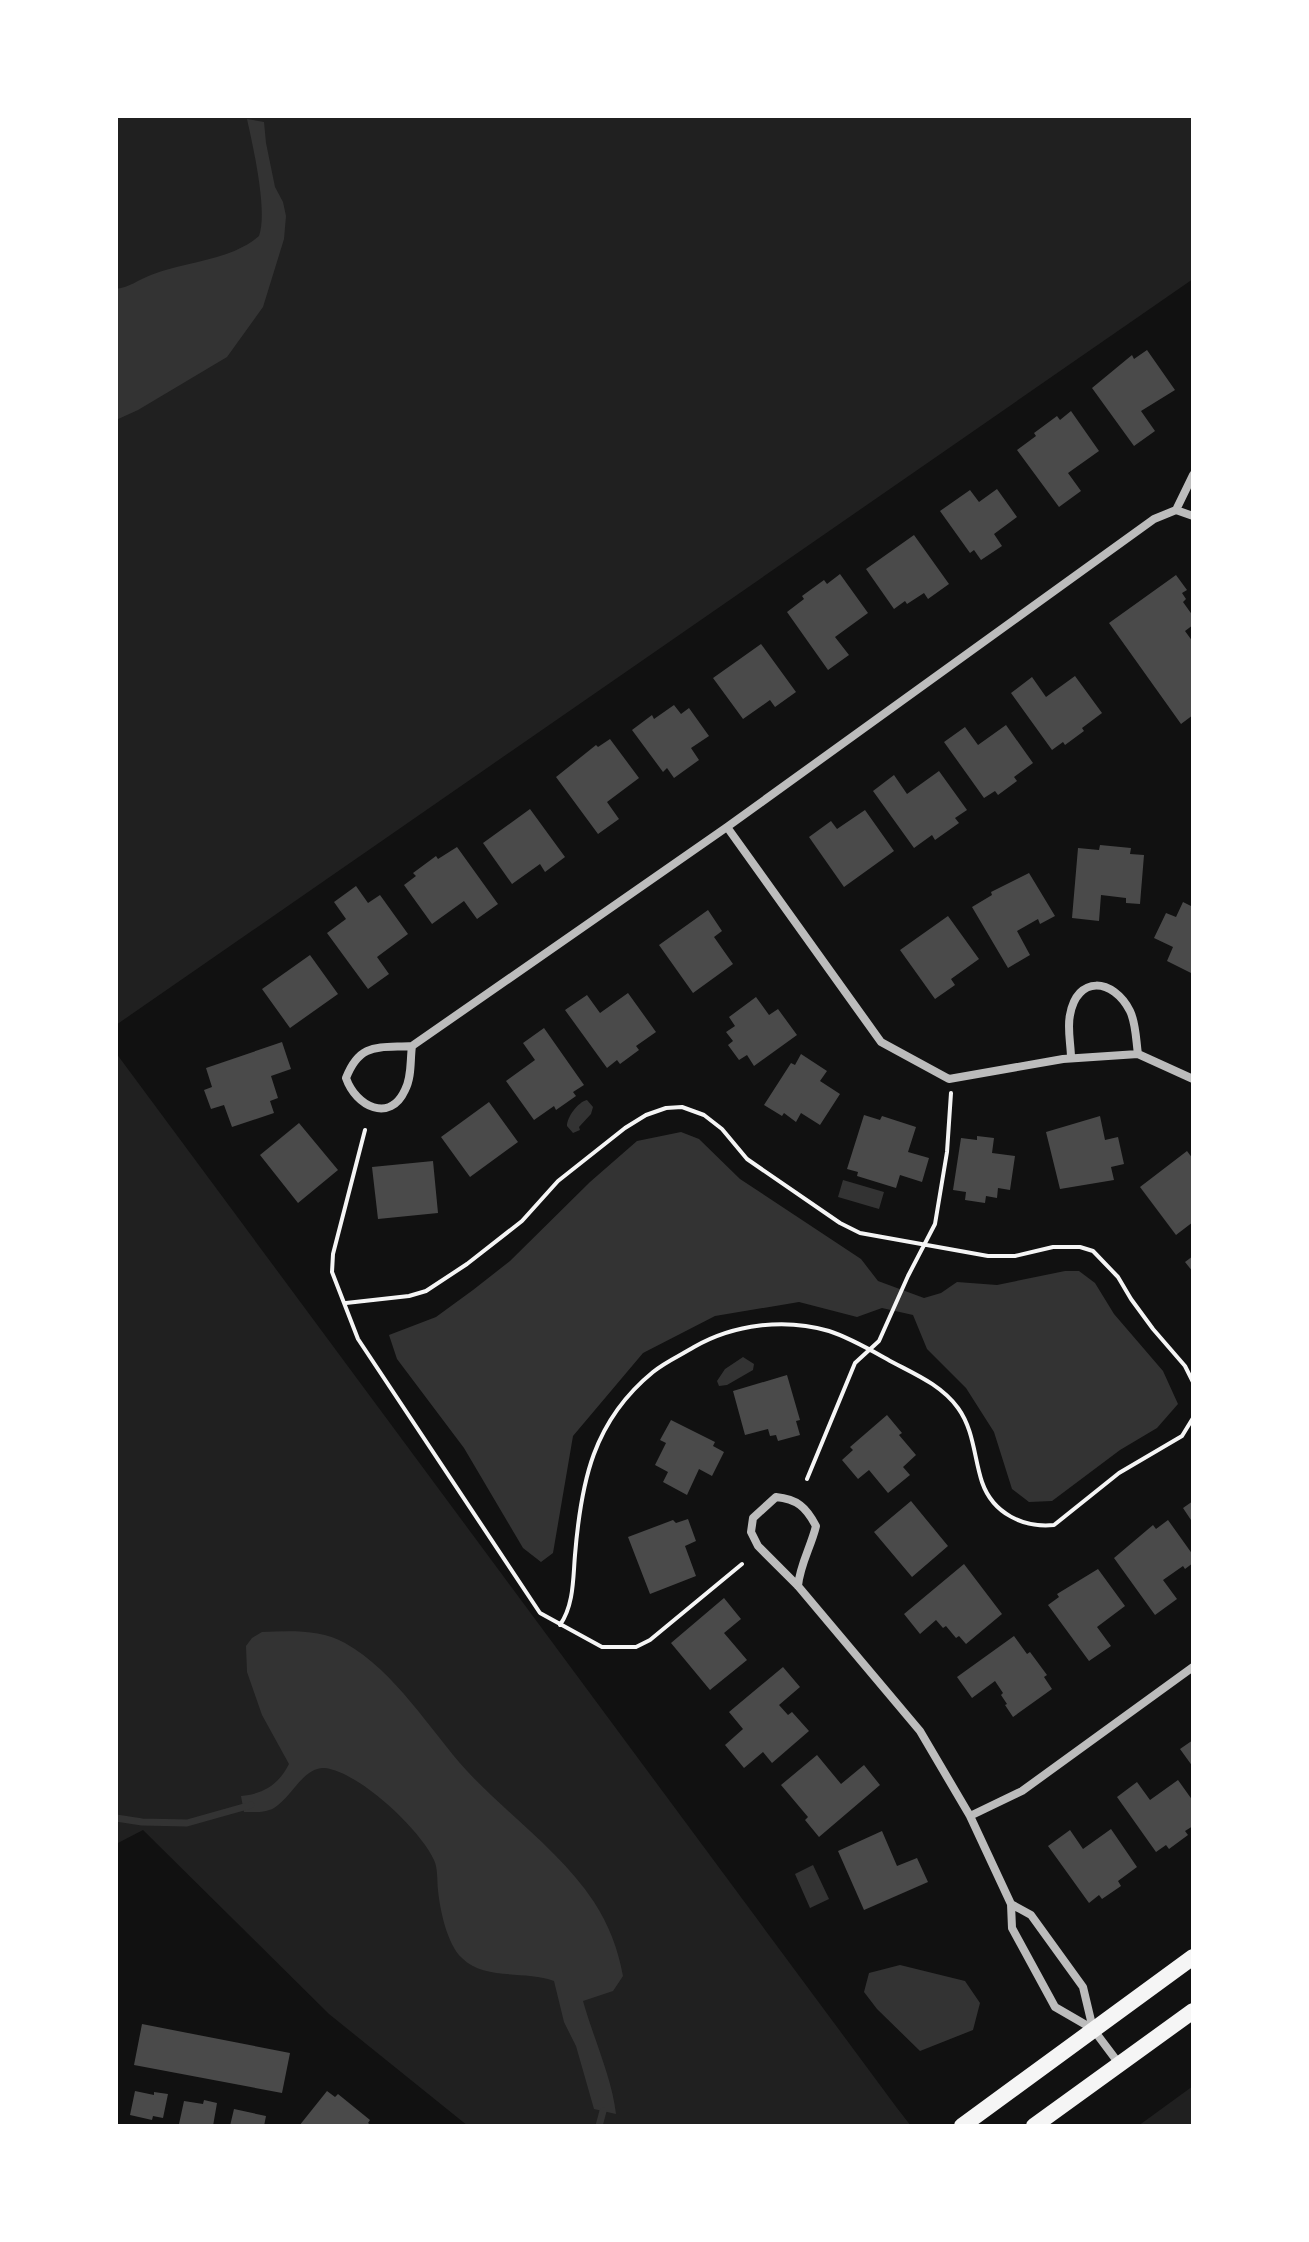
<svg xmlns="http://www.w3.org/2000/svg" width="1309" height="2242" font-family="Roboto,sans-serif">
  <style>
    .green { fill: #202020 }
    .water { fill: #333 }
    .lines { fill: none; stroke-linecap: round; stroke-linejoin: round }
    .stream { stroke: #333; stroke-width: 7 }
    .building { fill: #4a4a4a }
    .path { stroke: #f5f5f5; stroke-width: 4 }
    .minor { stroke: #bcbcbc; stroke-width: 8 }
    .secondary { stroke: #f5f5f5; stroke-width: 16 }
  </style>
  <rect width="100%" height="100%" fill="#111"/>
  <path class="green" d="M116,116H1193V279L116,1025Z
    M116,1053L897,2108L911,2126H468L329,2014L143,1830L116,1844Z
    M1193,2086V2126H1138Z"/>
  <path class="water" d="M247,119L264,122L266,143L275,187L283,202L286,216L284,239L263,307L227,357L138,410L116,420V289C130,287 138,280 151,275C186,261 230,261 259,236C268,212 253,146 247,119Z
    M587,1100L593,1107L591,1114L579,1127L580,1130L573,1133L567,1126C567,1117 578,1102 587,1100Z
    M681,1132L699,1139L740,1179L861,1259L878,1281L924,1298L941,1293L957,1282L997,1285L1065,1271H1079L1095,1283L1114,1314L1163,1371L1178,1404L1157,1428L1120,1450L1052,1501L1029,1502L1012,1489L994,1432L966,1388L927,1349L913,1315L882,1308L857,1317L799,1302L715,1316L643,1353L573,1436L553,1553L541,1562L523,1548L464,1448L397,1359L389,1335L436,1317L473,1290L510,1261L590,1182L637,1141Z
    M843,1180L884,1192L879,1209L838,1197Z
    M743,1357L754,1364L753,1370L727,1385L719,1386L717,1381L725,1369Z
    M262,1632C290,1631 320,1629 345,1643C396,1672 429,1729 467,1771C508,1815 561,1852 594,1902C609,1925 618,1949 623,1976L613,1991L583,2001C593,2037 612,2078 616,2114L594,2109L576,2046L564,2022L554,1981C526,1970 484,1981 462,1958C447,1944 440,1910 438,1890C437,1881 438,1868 434,1860C420,1829 359,1772 325,1768C304,1766 291,1798 274,1808C265,1813 255,1812 244,1812L241,1796C264,1794 279,1784 289,1764L262,1715L247,1672L246,1646L252,1638Z
    M813,1865L829,1899L810,1908L795,1874Z
    M900,1965L965,1981L980,2003L973,2030L920,2051L877,2009L864,1992L869,1973Z"/>
  <g class="lines">
    <path class="stream" d="M116,1818L142,1822L187,1823L251,1805
      M599,2126L603,2111"/>
  </g>
  <path class="building" d="M1147,350L1175,390L1141,411L1155,431L1134,446L1092,388L1132,355L1134,359Z
    M1071,411L1099,451L1068,473L1081,491L1059,507L1017,450L1036,436L1034,433L1057,416L1060,420Z
    M997,489L1017,517L994,534L1002,546L981,560L974,550L970,553L940,511L970,490L979,502Z
    M914,535L949,584L928,599L924,593L907,604L905,601L894,609L866,569Z
    M840,574L868,613L835,637L849,655L828,670L787,612L804,599L802,596L824,580L827,584Z
    M1176,575L1187,590L1182,593L1186,599L1183,602L1193,616V625L1185,631L1193,642V715L1181,724L1109,623Z
    M761,644L796,692L775,707L770,700L743,719L713,678Z
    M1075,676L1102,713L1082,728L1084,731L1065,745L1063,742L1052,750L1011,693L1032,677L1046,697Z
    M674,705L681,714L689,708L709,736L691,748L699,760L674,778L667,768L663,772L632,730L652,715L654,719Z
    M1006,725L1033,763L1014,777L1017,781L998,795L995,791L984,798L944,742L965,727L978,745Z
    M610,739L639,778L607,802L619,819L598,834L556,777L596,745L598,747Z
    M939,771L967,810L955,818L959,823L935,840L932,835L914,848L873,791L894,775L907,794Z
    M530,809L565,857L545,872L540,864L512,884L483,843Z
    M865,810L894,851L844,887L809,837L831,821L837,829Z
    M1100,845L1131,848L1130,854L1144,855L1140,904L1126,903V898L1101,895L1099,921L1072,918L1078,848L1099,850Z
    M457,847L498,904L477,919L464,901L432,924L404,885L416,876L413,873L436,856L438,859Z
    M1029,873L1055,916L1040,924L1038,919L1017,931L1030,955L1008,968L972,907L992,895L991,892Z
    M356,886L368,903L380,895L408,934L377,957L389,974L368,989L327,933L346,919L334,902Z
    M1183,902L1193,907V974L1167,961L1173,947L1154,938L1166,913L1176,917Z
    M708,910L722,931L714,937L733,964L693,993L659,945Z
    M948,916L979,959L951,979L955,985L935,999L900,950Z
    M310,955L338,994L290,1028L262,989Z
    M628,993L656,1032L636,1046L639,1050L620,1064L617,1060L607,1068L565,1010L587,995L600,1013Z
    M756,997L769,1015L778,1009L797,1035L754,1066L747,1055L739,1060L728,1045L733,1041L726,1032L735,1026L729,1017Z
    M544,1028L584,1085L573,1092L576,1096L556,1110L554,1106L534,1120L506,1081L535,1060L523,1043Z
    M282,1042L291,1069L271,1076L278,1098L270,1101L274,1113L232,1127L224,1105L211,1109L204,1090L212,1087L206,1068Z
    M801,1054L827,1071L820,1081L840,1094L820,1125L801,1113L796,1122L784,1113L782,1116L764,1105L791,1063L795,1065Z
    M489,1102L518,1142L470,1177L441,1137Z
    M864,1115L880,1120L882,1116L916,1127L908,1152L929,1158L922,1182L900,1175L896,1188L857,1176L858,1172L847,1169Z
    M1100,1116L1105,1140L1118,1137L1124,1164L1111,1167L1114,1180L1060,1189L1046,1132Z
    M299,1123L338,1170L298,1203L260,1155Z
    M977,1136L994,1138L992,1153L1015,1156L1010,1190L998,1188L997,1198L986,1196L985,1203L965,1200L966,1192L953,1190L961,1138L977,1140Z
    M1187,1151L1193,1159V1222L1176,1235L1140,1187Z
    M433,1161L438,1213L378,1219L372,1167Z
    M1193,1256V1272L1185,1262Z
    M787,1375L800,1420L796,1421L800,1435L778,1441L776,1435L770,1436L768,1429L745,1435L733,1391Z
    M887,1415L902,1433L899,1435L916,1455L903,1467L910,1475L888,1493L869,1470L858,1479L842,1460L853,1450L850,1447Z
    M671,1420L715,1442L713,1446L724,1452L712,1476L699,1469L687,1495L663,1482L668,1472L655,1465L666,1443L660,1440Z
    M911,1501L948,1546L912,1577L874,1532Z
    M1193,1501V1523L1183,1508Z
    M688,1519L696,1541L685,1546L696,1576L650,1594L628,1537L673,1520L676,1523Z
    M1168,1520L1193,1555V1563L1185,1569L1183,1566L1163,1580L1177,1599L1155,1615L1114,1558L1153,1525L1156,1529Z
    M964,1564L1002,1614L966,1644L959,1636L956,1638L946,1626L943,1628L936,1620L920,1634L904,1614Z
    M1098,1569L1125,1606L1097,1627L1111,1646L1089,1661L1048,1605L1059,1597L1057,1594Z
    M724,1598L741,1619L724,1633L747,1660L710,1690L671,1643Z
    M1014,1636L1027,1654L1030,1652L1047,1675L1044,1677L1052,1689L1013,1717L1005,1705L1007,1704L1001,1695L1003,1693L995,1681L972,1698L957,1677Z
    M783,1667L800,1687L779,1705L788,1715L792,1712L809,1731L772,1763L763,1752L744,1768L725,1745L743,1729L729,1712Z
    M1193,1740V1767L1180,1749Z
    M817,1755L841,1784L864,1765L880,1785L819,1837L805,1820L808,1817L781,1785Z
    M1178,1780L1193,1801V1826L1185,1831L1188,1835L1169,1849L1166,1845L1156,1852L1117,1797L1137,1782L1150,1800Z
    M1111,1829L1137,1867L1118,1881L1121,1886L1102,1899L1099,1895L1089,1903L1048,1846L1070,1830L1083,1849Z
    M882,1831L897,1866L917,1858L928,1882L864,1910L838,1851Z
    M142,2024L290,2053L282,2093L134,2065Z
    M135,2091L154,2095V2092L168,2094L163,2118L153,2116L152,2120L130,2115Z
    M327,2091L335,2097L338,2094L370,2120L368,2123L372,2126H299Z
    M204,2100L217,2103L213,2126L179,2124L184,2101L203,2104Z
    M234,2109L266,2116L264,2126H230Z"/>
  <g class="lines">
    <path class="path" d="M365,1130L333,1254L332,1272L358,1339L540,1613L602,1647H636L650,1640L742,1564
      M346,1303L409,1296L426,1291L467,1264L522,1221L558,1181L625,1128L646,1115L666,1108L682,1107L704,1115L722,1129L747,1159L840,1223L860,1233L988,1256H1015L1053,1247H1080L1093,1251L1118,1277L1131,1299L1153,1329L1185,1366L1193,1382
      M807,1479L855,1363L879,1341L908,1276L935,1224L947,1152L951,1093
      M560,1625C574,1605 573,1578 575,1555C581,1482 593,1421 653,1372C665,1362 681,1355 694,1347C734,1324 785,1318 829,1331C851,1338 874,1352 894,1363C917,1375 942,1386 958,1408C974,1430 974,1458 982,1482C993,1514 1024,1528 1054,1525L1119,1473L1182,1436L1193,1418"/>
    <path class="minor" d="M1176,510L1193,475
      M727,827L881,1042L949,1079L1063,1059L1138,1054L1193,1079
      M412,1046C410,1060 412,1077 405,1090C390,1123 356,1107 346,1078C360,1042 378,1048 412,1046L727,827L1154,519L1176,510L1193,516
      M1071,1058C1071,1045 1067,1028 1070,1015C1077,975 1113,978 1130,1011C1136,1023 1136,1041 1138,1054
      M798,1586C800,1564 811,1547 816,1526C806,1507 797,1499 776,1497L753,1518L751,1532L758,1546L798,1586L920,1731L970,1816L1011,1904
      M970,1816L1022,1791L1193,1667
      M1093,2029L1083,1987L1031,1915L1011,1904L1012,1928L1055,2007L1093,2029L1120,2065"/>
    <path class="secondary" d="M962,2126L1193,1957
      M1034,2126L1193,2011"/>
  </g>
  <rect width="1309" height="2242" fill="none" stroke="#ffffff" stroke-width="236"/>
</svg>
